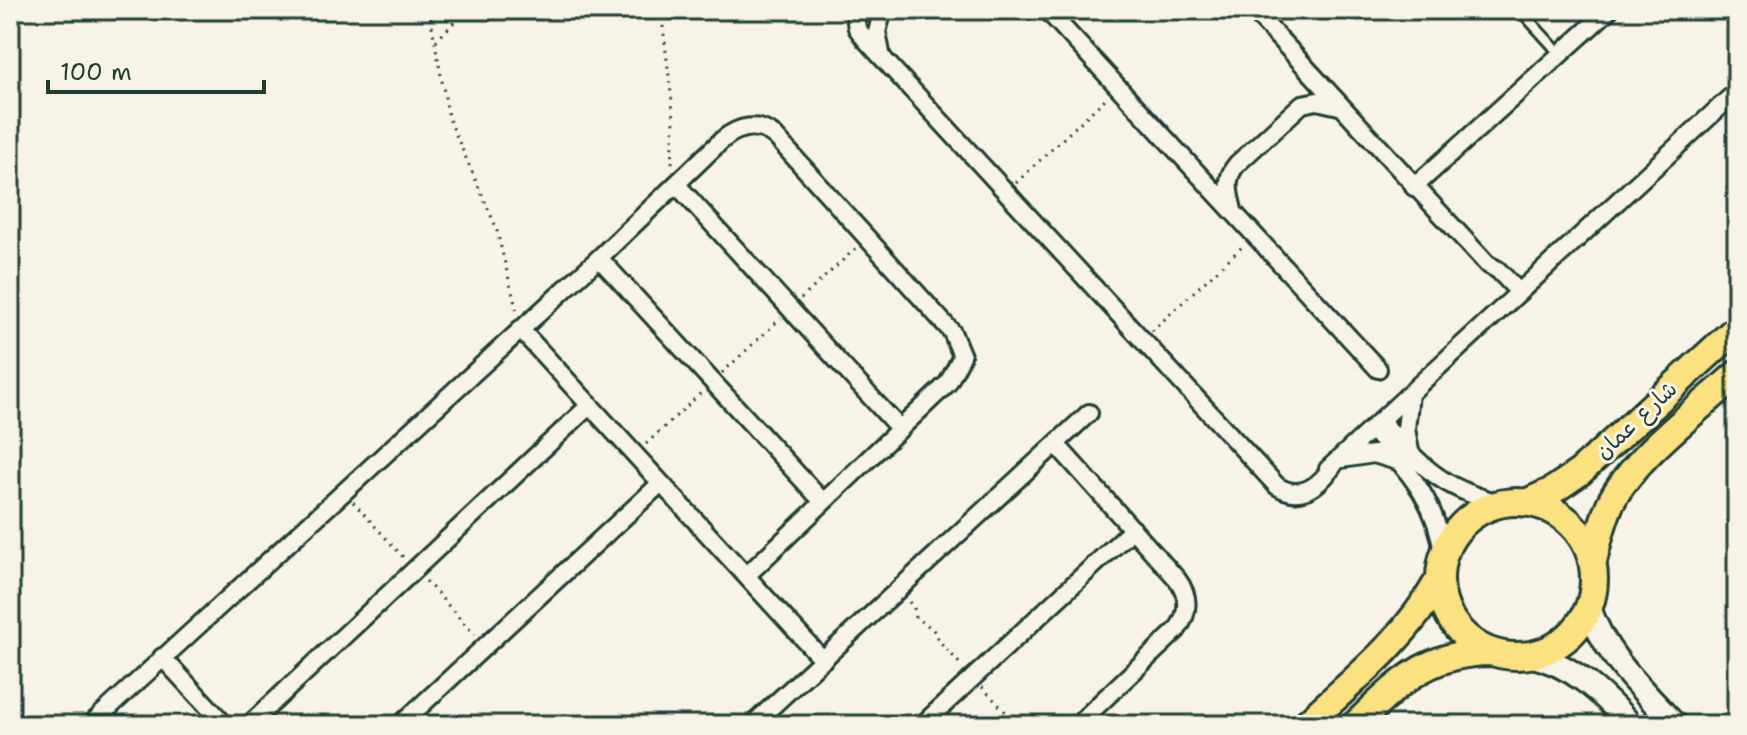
<svg xmlns="http://www.w3.org/2000/svg" width="1747" height="735" font-family="'Shantell Sans','Playpen Sans Arabic',sans-serif">
  <style>
    .lines { fill: none; stroke-linecap: round; stroke-linejoin: round }
    .lane-casing { stroke: #1f3d34; stroke-width: 14 }
    .street-casing { stroke: #1f3d34; stroke-width: 22 }
    .secondary-casing { stroke: #1f3d34; stroke-width: 28 }
    .primary-casing { stroke: #1f3d34; stroke-width: 32 }
    .path { stroke: #1f3d34; stroke-width: 3; stroke-dasharray: 2 6; stroke-linecap: butt }
    .lane { stroke: #f7f3e8; stroke-width: 8 }
    .street { stroke: #f7f3e8; stroke-width: 16 }
    .secondary { stroke: #f7f3e8; stroke-width: 22 }
    .primary { stroke: #fbe180; stroke-width: 26 }
    .labels { text-anchor: middle; dominant-baseline: central; stroke-width: 6; stroke-linejoin: round; paint-order: stroke }
    .street-label { font-size: 22px; fill: #1f3d34; stroke: #f7f3e8 }
  </style>
  <rect width="100%" height="100%" fill="#f7f3e8"/>
  <filter id="ink" filterUnits="userSpaceOnUse"><feTurbulence type="fractalNoise" baseFrequency=".0125" numOctaves="2"/><feDisplacementMap in="SourceGraphic" scale="16" xChannelSelector="R" yChannelSelector="G"/><feConvolveMatrix kernelMatrix="1 2 1 2 8 2 1 2 1" color-interpolation-filters="sRGB"/></filter>
  <g filter="url(#ink)">
    <g class="lines">
      <g class="lane-casing">
        <path id="lane" d="M1520,10L1560,54"/>
      </g>
      <g class="street-casing">
        <path id="street" d="M854,10L857,28L865,39L1277,486C1302,502 1321,484 1335,463
          M1047,10L1378,369
          M1253,10L1487,264L1498,270L1519,292
          M881,53L877,32L883,10
          M677,185L899,428
          M1414,187L1609,10
          M1233,210C1229,193 1224,179 1237,164L1302,104L1317,101L1339,106
          M599,258L823,502
          M520,329L823,660
          M1410,394L1406,429L1410,451
          M1381,421C1420,465 1440,488 1499,503
          M1372,429C1406,469 1436,499 1443,553
          M1056,444L1177,579C1190,596 1189,613 1177,630L1077,725
          M1342,459L1374,454L1397,461
          M1328,469L1737,91
          M162,657L225,725
          M90,725L599,258L722,140C739,126 757,122 775,136L952,332L962,356L948,383L746,576
          M249,725L590,405
          M400,725L661,483
          M752,725L1089,413
          M922,725L1133,529"/>
      </g>
      <g class="secondary-casing">
        <path id="secondary" d="M1589,607C1604,655 1642,689 1675,725
          M1529,655C1572,664 1602,693 1631,725"/>
      </g>
      <g class="primary-casing">
        <path id="primary" d="M1440 579a77 77 0 1 1 154 0a77 77 0 1 1-154 0Z
          M1528,502L1552,491L1580,472L1737,328
          M1593,561C1598,541 1602,521 1611,502C1635,456 1698,410 1737,374
          M1305,725C1355,679 1405,640 1439,580
          M1355,725C1400,683 1425,653 1491,652"/>
      </g>
      <path class="path" d="M429,10L449,119L496,227L517,312
        M661,10L674,118L672,165
        M436,41L466,10
        M1016,183L1106,98
        M801,299L857,247
        M1152,331L1243,246
        M722,373L781,318
        M646,444L702,392
        M353,502L404,558
        M426,581L475,635
        M909,602L914,607L915,618L932,628L941,643L963,667
        M982,687L1018,725"/>
      <use href="#lane" class="lane"/>
      <use href="#street" class="street"/>
      <use href="#secondary" class="secondary"/>
      <use href="#primary" class="primary"/>
    </g>
  </g>
  <g class="labels">
    <g class="street-label">
      <text transform="translate(1636 420) rotate(-43)">شارع عمان</text>
    </g>
  </g>
  <rect width="1747" height="735" fill="none" stroke="#f7f3e8" stroke-width="40"/>
  <rect x="20" y="20" width="1707" height="695" fill="none" stroke="#1f3d34" stroke-width="3" filter="url(#ink)"/>
  <path d="M48 80v12h216v-12" fill="none" stroke="#1f3d34" stroke-width="4"/>
  <text x="60" y="80" font-size="24" fill="#1f3d34" stroke="#f7f3e8" stroke-width="6" paint-order="stroke">100 m</text>
</svg>
